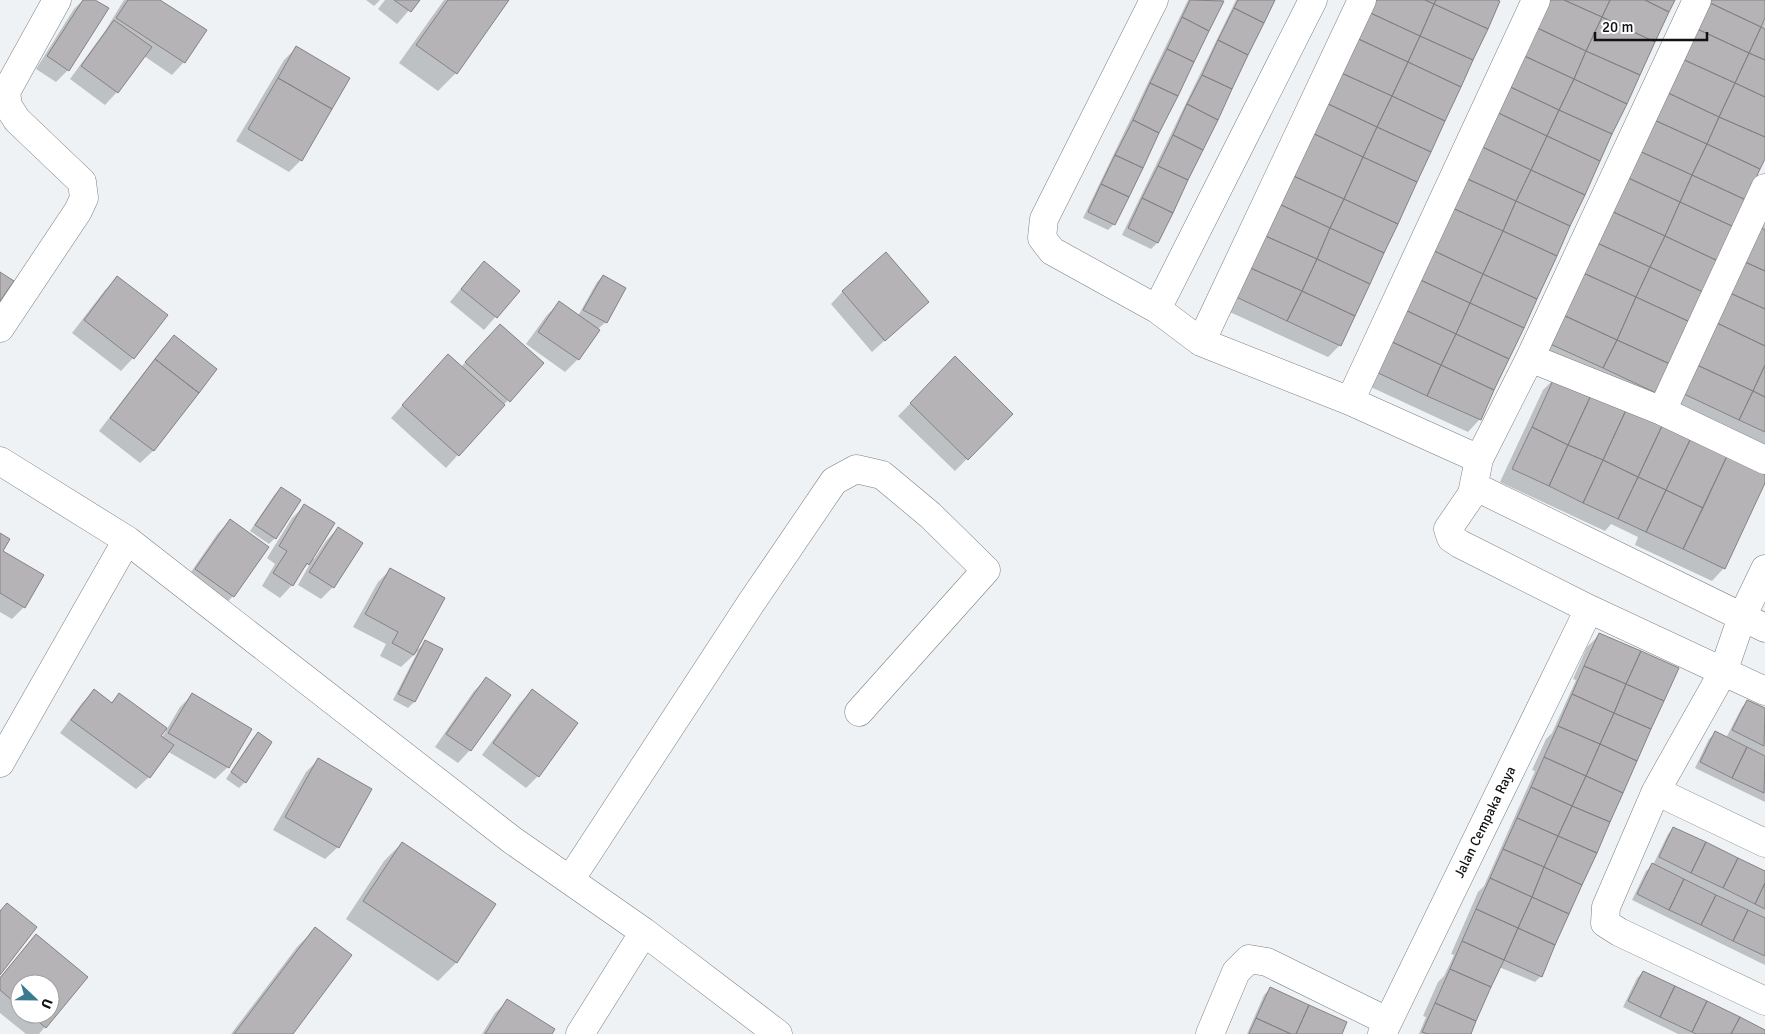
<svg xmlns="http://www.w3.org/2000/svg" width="1765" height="1034" font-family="Signika,sans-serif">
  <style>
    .shadow { fill: #0003; fill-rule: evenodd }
    .building { fill: #b5b3b6; stroke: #848285 }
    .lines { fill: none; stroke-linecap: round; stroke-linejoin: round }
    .minor-casing { stroke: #7c7f81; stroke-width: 29 }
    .minor { stroke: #fff; stroke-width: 28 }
    .labels { text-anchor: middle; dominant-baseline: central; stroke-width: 4; stroke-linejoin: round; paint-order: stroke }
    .street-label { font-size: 14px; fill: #111213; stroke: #fff }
  </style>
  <rect width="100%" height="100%" fill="#eef2f4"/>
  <path class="shadow" d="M83,0H93L68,70L56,82L36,69L74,9Z
    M124,0H158L184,62L172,75L144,56L117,92L105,105L70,79L105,31Z
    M366,0H380L374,6Z
    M385,0H418L397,24L378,9Z
    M444,0H508L456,73L438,91L399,63Z
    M1188,0H1223L1114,224L1108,230L1083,218Z
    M1236,0H1274L1157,243L1151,249L1122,235Z
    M1363,0H1499L1340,345L1328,357L1221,308Z
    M1674,0L1480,419L1468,432L1360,382Z
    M1765,0V155L1655,392L1643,405L1536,355Z
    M296,48L301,160L289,172L236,141L284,60Z
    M1765,207V450L1673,407Z
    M484,263L518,291L484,330L450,302L472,275Z
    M603,276L625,289L606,322L599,328L578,359L565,372L526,344L547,315L559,303L578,316L597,282Z
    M117,278L166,315L133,358L121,371L72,333L105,290Z
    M843,291L927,302L872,352L831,304Z
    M174,337L215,369L153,451L140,463L99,431L162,349Z
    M488,338L542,363L446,468L391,418L436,368L461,367Z
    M955,358L1011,414L955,471L898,416Z
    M1555,378L1765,476V480L1724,568L1712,581L1635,545L1638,537L1611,524L1605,531L1500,482L1543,390Z
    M281,488L299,501L275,538L269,544L250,531L275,494Z
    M305,505L312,558L314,559L326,541L338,528L333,587L321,599L298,585L312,560L301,571L292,585L280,598L262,586L275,564L267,558L292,518Z
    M230,521L233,596L221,609L184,582L218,533Z
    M0,534L1,552L24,607L12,619L0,612Z
    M390,570L416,651L426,642L414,702L408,708L393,700L418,651L401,667L380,656L386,644L353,627L378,582Z
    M1599,635L1541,976L1535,982L1499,967L1469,1034H1419L1426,1017L1423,1016L1438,982L1444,976L1454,955L1451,954L1478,892L1484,886L1535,771L1532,770L1546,739L1552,733L1576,680L1573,679L1587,647Z
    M486,679L470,750L458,763L435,747L474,691Z
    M94,691L111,703L119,694L167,729L180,707L192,695L228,767L215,779L167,751L149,777L136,789L60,733L82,703ZM164,730L166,731L162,737L159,736Z
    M532,691L538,776L526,788L482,755L520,703Z
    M1748,701L1765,710V802L1695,768L1709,739L1715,733L1726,738L1742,707Z
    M258,733L245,782L239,788L226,779L252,739Z
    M318,760L338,847L325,859L273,830L306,772Z
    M1674,828L1765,872V965L1632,900L1646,871L1653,865L1668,834Z
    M402,843L494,905L456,963L438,981L346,919L384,861Z
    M315,929L291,1034H231L297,947Z
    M36,936L86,977L39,1034H26L0,1013V977ZM20,984H50V1014H20Z
    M1643,972L1765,1031V1034H1678L1623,1007L1637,978Z
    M1270,989L1340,1034H1247L1264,995Z
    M507,1001L551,1034H482L495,1013Z"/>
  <path class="building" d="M83,0H95L109,8L69,71L47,56Z
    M128,0H160L207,30L185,63L116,18Z
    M394,0H420L411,12Z
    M448,0H509L457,74L416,45Z
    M1190,0L1224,1L1209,31L1182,17Z
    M1238,0H1275L1264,23L1234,8Z
    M1369,0H1425L1434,4L1420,36L1364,10Z
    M1425,0H1436L1434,4Z
    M1436,0H1497L1500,1L1488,29L1434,4Z
    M1543,0H1564L1602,17L1586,51L1531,25Z
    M1564,0H1610L1602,17Z
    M1610,0H1645L1669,12L1655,42L1602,17Z
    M1645,0H1675L1669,12Z
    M1706,0H1765V18L1761,27L1706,1Z
    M1706,1L1761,27L1749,53L1693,27Z
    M1434,4L1488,29L1473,60L1420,36Z
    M1234,8L1264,23L1248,55L1218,40Z
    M1364,10L1420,36L1408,62L1352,36Z
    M1182,17L1209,31L1194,62L1167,49Z
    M1602,17L1655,42L1640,75L1586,51Z
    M114,20L152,47L118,93L81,66Z
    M1531,25L1586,51L1574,79L1518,53Z
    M1693,27L1749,53L1735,83L1680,58Z
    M1761,27L1765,29V60L1749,53Z
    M1352,36L1408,62L1392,96L1337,71Z
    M1420,36L1473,60L1461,87L1408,62Z
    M1218,40L1248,55L1232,89L1202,75Z
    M296,46L350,78L332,109L278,78Z
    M1167,49L1194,62L1178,96L1150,83Z
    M1586,51L1640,75L1627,104L1574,79Z
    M1518,53L1574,79L1559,110L1504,84Z
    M1749,53L1765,60V97L1735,83Z
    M1680,58L1735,83L1719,117L1664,91Z
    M1408,62L1461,87L1445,121L1392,96Z
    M1337,71L1392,96L1377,127L1322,101Z
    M1202,75L1232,89L1218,120L1187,104Z
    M278,78L332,109L302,161L248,129Z
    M1574,79L1627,104L1612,134L1559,110Z
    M1150,83L1178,96L1159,133L1133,120Z
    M1735,83L1765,97V137L1719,117Z
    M1504,84L1559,110L1547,136L1492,110Z
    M1664,91L1719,117L1707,144L1652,119Z
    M1392,96L1445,121L1431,152L1377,127Z
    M1322,101L1377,127L1363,157L1308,131Z
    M1187,104L1218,120L1203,150L1173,135Z
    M1492,110L1547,136L1531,170L1476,144Z
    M1559,110L1612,134L1600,161L1547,136Z
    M1719,117L1765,137V159L1760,169L1707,144Z
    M1652,119L1707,144L1692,175L1637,150Z
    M1133,120L1159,133L1143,168L1115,155Z
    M1377,127L1431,152L1417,182L1363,157Z
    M1308,131L1363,157L1344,199L1289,174Z
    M1173,135L1203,150L1188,180L1158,166Z
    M1547,136L1600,161L1585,195L1531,170Z
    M1476,144L1531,170L1516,201L1461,176Z
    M1707,144L1760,169L1746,200L1692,175Z
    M1637,150L1692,175L1680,202L1624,176Z
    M1115,155L1143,168L1129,197L1101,184Z
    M1363,157L1417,182L1398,224L1344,199Z
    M1158,166L1188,180L1173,213L1142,198Z
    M1531,170L1585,195L1570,226L1516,201Z
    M1289,174L1344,199L1330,228L1275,202Z
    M1692,175L1746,200L1734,227L1680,202Z
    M1461,176L1516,201L1503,231L1448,206Z
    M1624,176L1680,202L1665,236L1609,210Z
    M1101,184L1129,197L1115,225L1088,212Z
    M1142,198L1173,213L1158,243L1128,228Z
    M1344,199L1398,224L1384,253L1330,228Z
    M1516,201L1570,226L1557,256L1503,231Z
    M1275,202L1330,228L1317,259L1261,234Z
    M1680,202L1734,227L1718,261L1665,236Z
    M1448,206L1503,231L1483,274L1428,248Z
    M1609,210L1665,236L1650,267L1595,242Z
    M1330,228L1384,253L1370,284L1317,259Z
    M1761,228L1765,230V271L1745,262Z
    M1503,231L1557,256L1537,299L1483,274Z
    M1261,234L1317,259L1302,291L1246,266Z
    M1665,236L1718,261L1703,292L1650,267Z
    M1595,242L1650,267L1636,297L1581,272Z
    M1428,248L1483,274L1470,303L1414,277Z
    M886,252L929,302L885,341L842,291Z
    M1317,259L1370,284L1355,316L1302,291Z
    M484,261L520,291L497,318L461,289Z
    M1745,262L1765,271V309L1730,293Z
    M1246,266L1302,291L1287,321L1232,295Z
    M1650,267L1703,292L1690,322L1636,297Z
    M0,272L14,281L0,301Z
    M1581,272L1636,297L1617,340L1561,314Z
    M1483,274L1537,299L1524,328L1470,303Z
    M603,275L626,288L607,323L583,310Z
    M117,276L168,315L134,359L84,320Z
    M1414,277L1470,303L1456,334L1401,308Z
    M1302,291L1355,316L1341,346L1287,321Z
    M1730,293L1765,309V346L1717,323Z
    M1636,297L1690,322L1670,364L1617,340Z
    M559,301L600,330L579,360L538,332Z
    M1470,303L1524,328L1509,359L1456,334Z
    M1401,308L1456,334L1441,365L1386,339Z
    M1561,314L1617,340L1603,368L1548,343Z
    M1717,323L1765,346V365L1753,391L1697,365Z
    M500,324L544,363L510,402L465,362Z
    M1456,334L1509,359L1494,390L1441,365Z
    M174,335L217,369L199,393L155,359Z
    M1386,339L1441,365L1427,396L1372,370Z
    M1617,340L1670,364L1656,393L1603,368Z
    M448,354L505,405L459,456L402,405Z
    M955,356L1013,414L968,460L910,403Z
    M155,359L199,393L154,451L110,418Z
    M1441,365L1494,390L1481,420L1427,396Z
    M1697,365L1753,391L1739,420L1684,394Z
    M1765,365V397L1753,391Z
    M1555,376L1592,393L1568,445L1532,427Z
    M1753,391L1765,397V432L1739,420Z
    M1592,393L1626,410L1603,460L1568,445Z
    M1626,410L1662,426L1638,477L1603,460Z
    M1662,426L1690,440L1666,490L1638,477Z
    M1532,427L1568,445L1549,486L1512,469Z
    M1690,440L1727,456L1703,508L1666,490Z
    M1568,445L1603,460L1583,503L1549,486Z
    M1727,456L1765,474V483L1725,569L1683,549Z
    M1603,460L1638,477L1618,519L1583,503Z
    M1638,477L1666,490L1646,532L1618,519Z
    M281,487L301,500L276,539L255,525Z
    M1666,490L1703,508L1683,549L1646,532Z
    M304,504L335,523L309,565L307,563L293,586L273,573L287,551L279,546Z
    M230,519L269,547L234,597L195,569Z
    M338,527L363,543L334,588L309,572Z
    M0,533L10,539L3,551L44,575L25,608L0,593Z
    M390,568L445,598L414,655L392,643L398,632L365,614Z
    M1599,633L1641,651L1626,684L1584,666Z
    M425,640L443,649L415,702L398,694Z
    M1641,651L1679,668L1664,701L1626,684Z
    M1584,666L1626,684L1614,713L1572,694Z
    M486,677L511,695L471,751L446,734Z
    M1626,684L1664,701L1651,729L1614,713Z
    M94,689L112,703L119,693L167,728L161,736L174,745L150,778L71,720Z
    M532,689L578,723L539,777L493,743Z
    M192,693L252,729L229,768L168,733Z
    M1572,694L1614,713L1600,744L1558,726Z
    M1747,700L1765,708L1764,746L1732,730Z
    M1614,713L1651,729L1637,761L1600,744Z
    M1558,726L1600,744L1586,776L1544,757Z
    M1715,731L1747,747L1732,778L1700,762Z
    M258,732L272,742L246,783L231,772Z
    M1600,744L1637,761L1623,793L1586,776Z
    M1747,747L1765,756L1764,793L1732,778Z
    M1544,757L1586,776L1572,806L1531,787Z
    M318,758L372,789L339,848L285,817Z
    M1586,776L1623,793L1610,822L1572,806Z
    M1531,787L1572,806L1558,836L1517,818Z
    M1572,806L1610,822L1597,853L1558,836Z
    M1517,818L1558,836L1544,867L1503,849Z
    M1673,827L1706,842L1691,873L1659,857Z
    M1558,836L1597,853L1582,885L1544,867Z
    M402,842L496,904L457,963L363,901Z
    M1706,842L1738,858L1723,888L1691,873Z
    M1503,849L1544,867L1532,897L1490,878Z
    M1738,858L1765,871V883L1755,904L1723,888Z
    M1652,863L1684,879L1669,910L1637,894Z
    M1544,867L1582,885L1569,914L1532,897Z
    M1490,878L1532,897L1518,928L1476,909Z
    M1684,879L1716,895L1701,925L1669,910Z
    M1765,883V909L1755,904Z
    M1716,895L1748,910L1733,941L1701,925Z
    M1532,897L1569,914L1555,945L1518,928Z
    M7,903L37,927L0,975V911Z
    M1476,909L1518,928L1504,960L1462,941Z
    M1748,910L1765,918V956L1733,941Z
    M315,927L352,955L293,1034H234Z
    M1518,928L1555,945L1542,977L1504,960Z
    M36,934L88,977L46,1028L29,1014H50V984H20V1007L0,990V978Z
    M1462,941L1504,960L1491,987L1450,969Z
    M1450,969L1491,987L1476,1021L1435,1003Z
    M1643,971L1675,986L1660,1017L1628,1001Z
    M1675,986L1707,1001L1692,1032L1660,1017Z
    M1270,987L1309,1005L1296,1034H1291L1256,1018Z
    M507,999L555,1029L552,1034H485Z
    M1707,1001L1740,1017L1731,1034H1696L1692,1032Z
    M1435,1003L1476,1021L1471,1034H1428L1422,1032Z
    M1309,1005L1347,1022L1342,1034H1296Z
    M1740,1017L1765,1030V1034H1731Z
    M1256,1018L1291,1034H1249Z"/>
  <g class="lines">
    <g class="minor-casing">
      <path id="minor" d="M1154,0L1044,219L1042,238L1052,251L1157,309L1201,342L1350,401L1479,459L1472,494L1448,529L1451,538L1460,544L1589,609L1765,691
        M1157,309L1313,0
        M0,328L78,211L84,198L82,182L17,120L8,106L6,92L57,0
        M1201,342L1362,0
        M1530,358L1662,411L1765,460
        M1350,401L1536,0
        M1662,411L1765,188
        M1479,459L1530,358L1697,0
        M0,461L127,540L512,840L644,932L778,1034
        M1474,486L1765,628
        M1765,569L1742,617L1723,672L1656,791L1606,907L1605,923L1619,932L1765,1001
        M0,763L127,540
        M1656,791L1765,843
        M570,880L751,603L834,481L856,469L882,475L930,515L986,570L859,712
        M580,1034L644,932
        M1210,1034L1236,972L1249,959L1267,962L1387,1021
        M1382,1034L1589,609"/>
    </g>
    <use href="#minor" class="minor"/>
  </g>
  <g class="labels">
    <g class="street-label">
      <text transform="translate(1485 822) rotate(-64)">Jalan Cempaka Raya</text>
    </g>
  </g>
  <g transform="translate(35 999) rotate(112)"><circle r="24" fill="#ffffff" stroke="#a0a0a1"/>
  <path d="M0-4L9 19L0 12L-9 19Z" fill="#3b7b8f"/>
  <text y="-8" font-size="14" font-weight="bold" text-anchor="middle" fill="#111213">U</text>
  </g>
  <path d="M1595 32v8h112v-8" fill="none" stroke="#111213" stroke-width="2.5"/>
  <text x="1602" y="32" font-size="15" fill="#111213" stroke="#ffffff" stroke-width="4" paint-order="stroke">20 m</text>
</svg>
